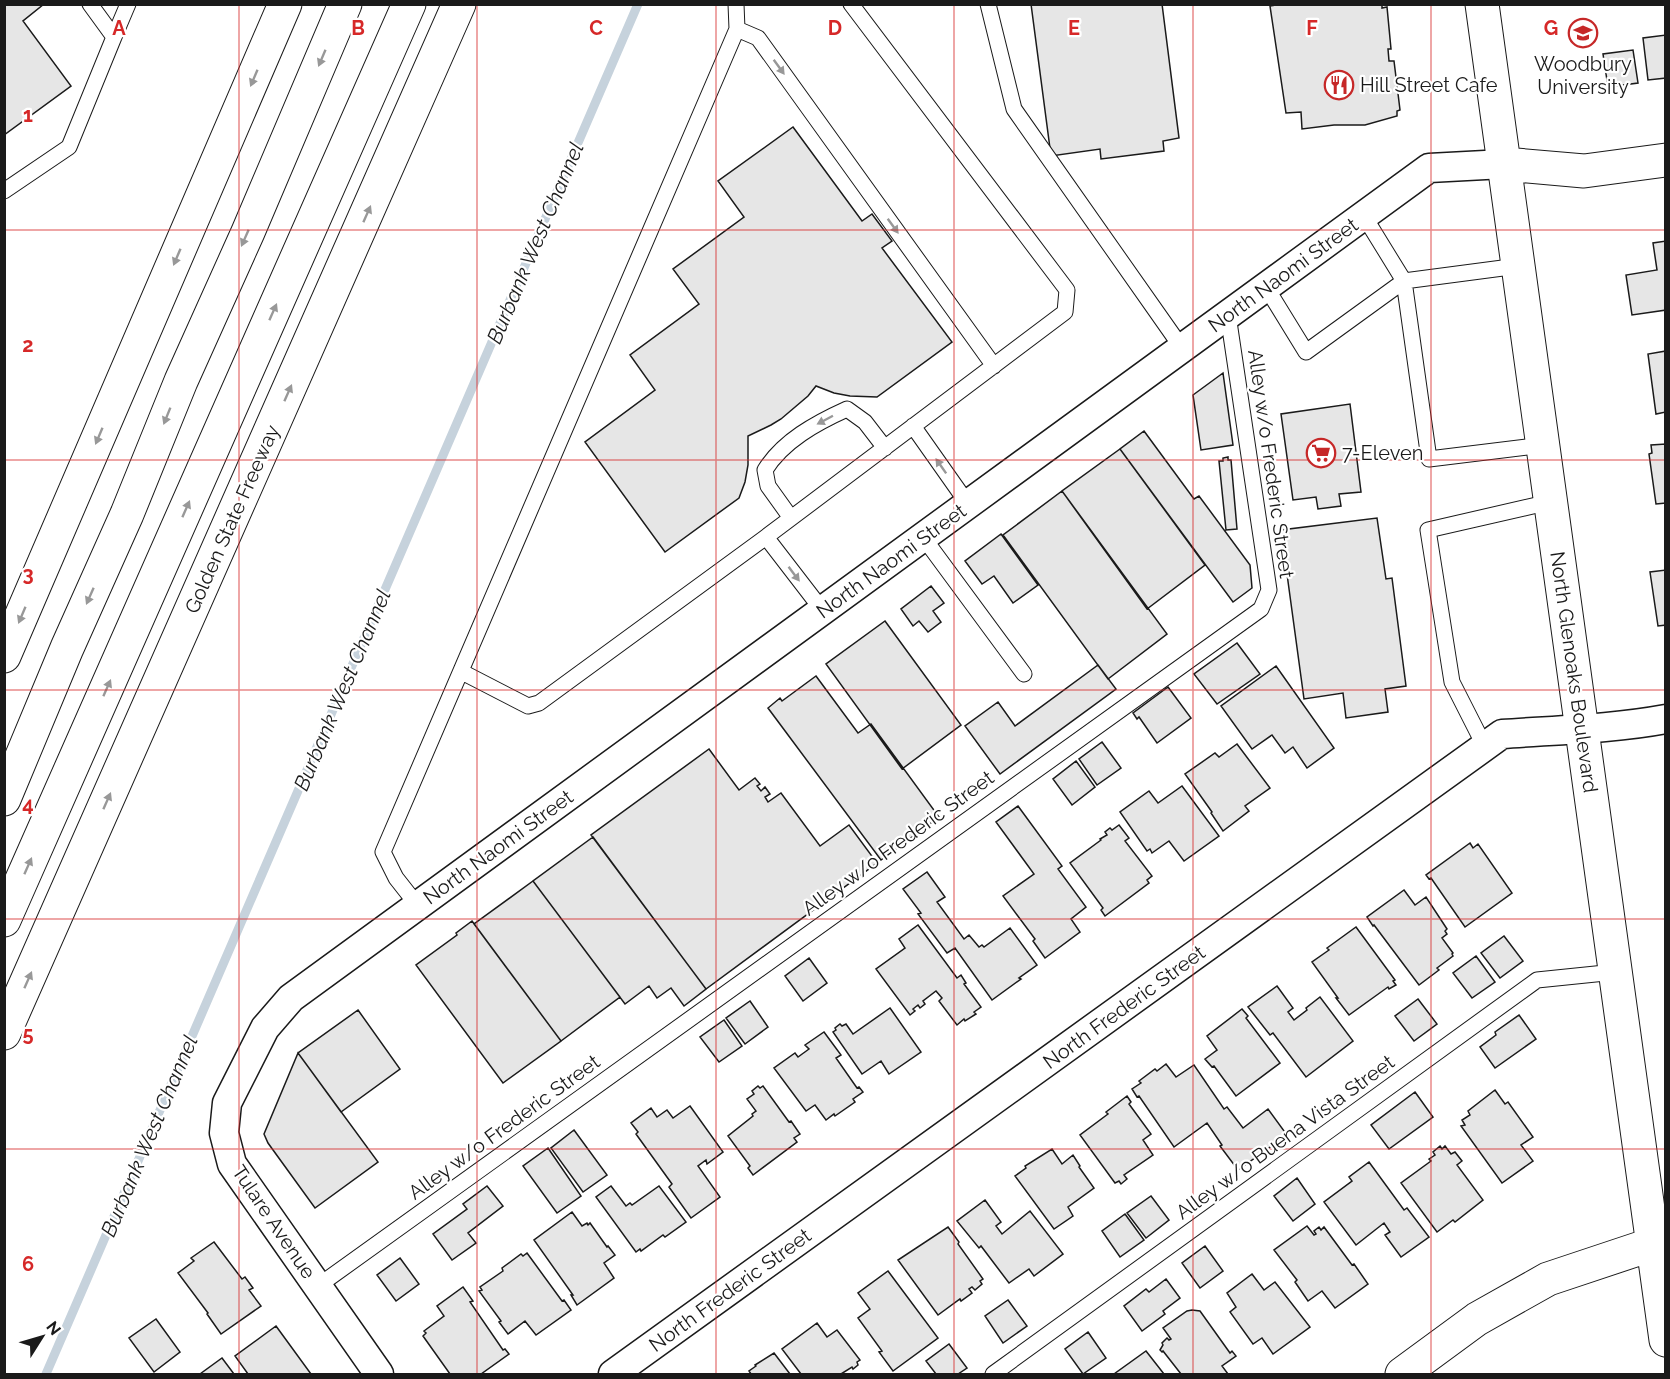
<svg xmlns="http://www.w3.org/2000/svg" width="1670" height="1379" font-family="Raleway,sans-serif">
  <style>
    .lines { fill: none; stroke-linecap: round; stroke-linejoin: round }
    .stream { stroke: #c6d2dc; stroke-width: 9 }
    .building { fill: #e6e6e6; stroke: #1a1a1a; stroke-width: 1.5 }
    .lane-casing { stroke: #1a1a1a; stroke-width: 17 }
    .street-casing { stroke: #1a1a1a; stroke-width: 31 }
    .secondary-casing { stroke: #1a1a1a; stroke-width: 35 }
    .highway-casing { stroke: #1a1a1a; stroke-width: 35 }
    .lane { stroke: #fff; stroke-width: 15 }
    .street { stroke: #fff; stroke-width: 28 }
    .secondary { stroke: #fff; stroke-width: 33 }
    .highway { stroke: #fff; stroke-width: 33 }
    .oneway { fill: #989898 }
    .grid { fill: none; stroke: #d62828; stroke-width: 1.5; stroke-opacity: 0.55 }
    .labels { text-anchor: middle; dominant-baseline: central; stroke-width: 4.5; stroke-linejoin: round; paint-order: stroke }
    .poi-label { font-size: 20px; fill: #1a1a1a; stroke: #fff; text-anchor: start }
    .street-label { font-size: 20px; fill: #1a1a1a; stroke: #fff }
    .water-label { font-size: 21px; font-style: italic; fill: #1a1a1a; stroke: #fff }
    .grid-label { font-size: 20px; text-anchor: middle; font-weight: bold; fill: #d62828; stroke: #fff; stroke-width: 4.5; stroke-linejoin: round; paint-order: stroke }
  </style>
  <rect width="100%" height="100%" fill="#fff"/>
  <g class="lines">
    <path class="stream" d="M46,1374L638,4"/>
  </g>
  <path class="building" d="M4,4H44L23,21L71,86L4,135Z
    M1031,4H1162L1179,138L1163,141L1164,151L1101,159L1100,149L1051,156Z
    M1282,4H1382V8L1387,7L1391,49H1388L1389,61H1394L1400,110L1397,111V116L1365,125H1334L1302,129L1301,112L1286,113L1270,6Z
    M1666,35V78L1648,80L1643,38Z
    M1633,50L1638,83L1608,87L1603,54Z
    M793,127L862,221L872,214L892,241L882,248L952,342L877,397L850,396L834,393L816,386L808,396L781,419L771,425L748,436V465L745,482L739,498L665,552L585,442L655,390L630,355L699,304L673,269L744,217L718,181Z
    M1666,241V310L1632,315L1626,275L1657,270L1653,243Z
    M1666,351V412L1656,414L1648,354Z
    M1223,373L1233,445L1201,450L1193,395Z
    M1350,404L1361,492L1339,494L1341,506L1318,509L1316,497L1293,500L1281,414Z
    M1144,431L1194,499L1199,496L1250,565L1252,588L1233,602L1120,449Z
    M1666,444V503L1656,504L1649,454L1652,453L1651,445Z
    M1120,449L1205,565L1147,609L1062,491Z
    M1228,457V460H1231L1237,529L1226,530L1219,461H1223V458Z
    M1062,491L1167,634L1108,679L1003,535Z
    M1377,518L1386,579L1392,578L1406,686L1385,689L1388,712L1346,718L1343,693L1304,699L1281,530Z
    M1001,534L1038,585L1013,603L994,576L982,584L965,561Z
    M1666,570V625L1658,626L1650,572Z
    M931,586L944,603L933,611L941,622L928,632L919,621L913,626L901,609Z
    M885,621L961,725L902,769L826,664Z
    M1237,643L1260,674L1217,704L1194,674Z
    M1098,665L1116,689L1000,774L965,726L998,702L1015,726Z
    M1276,666L1334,748L1307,768L1293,747L1285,753L1272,735L1252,749L1221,706Z
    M816,676L858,733L871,724L939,817L881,860L768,708L780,698L782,701Z
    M1168,687L1191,718L1157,743L1139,717L1137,719L1133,713Z
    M1102,742L1121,768L1097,785L1079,759Z
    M1237,744L1270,788L1245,806L1249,811L1223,831L1211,813L1212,812L1185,774L1215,753L1219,757Z
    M709,749L739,790L755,778L760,784L757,786L761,791L765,787L770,794L765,797L768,802L781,793L820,846L849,825L877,863L706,989L591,835Z
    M1076,761L1095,787L1072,805L1053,779Z
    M1182,786L1219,836L1184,861L1169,841L1152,853L1150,849L1147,851L1120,812L1149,791L1158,803Z
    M1018,806L1062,866L1058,869L1086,907L1071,919L1080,932L1045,958L1033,941L1035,939L1003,896L1034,874L996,822Z
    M1119,825L1129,838L1125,841L1152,876L1147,880L1149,883L1105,916L1101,910L1103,908L1070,863L1101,840L1100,839L1107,835L1105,832L1110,828L1112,830Z
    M593,837L706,989L684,1006L671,988L657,998L649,986L625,1004L533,881Z
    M1470,843L1473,848L1478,844L1512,893L1465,927L1431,878L1429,879L1426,875Z
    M927,872L945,897L937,902L964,939L969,935L979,947L982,945L984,947L1010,928L1037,965L1019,978L1021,979L992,1000L955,948L947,953L918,914L921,913L903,889Z
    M533,881L620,997L561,1041L474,924Z
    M1404,890L1415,905L1426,897L1447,929L1445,931L1447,934L1442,938L1453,953L1452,954L1453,956L1437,968L1439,970L1419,985L1374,925L1373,926L1367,917Z
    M472,921L561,1041L503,1083L416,965L457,935L456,933Z
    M918,925L957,978L961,975L966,983L964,984L981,1007L974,1012L976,1014L965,1021L964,1019L957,1025L939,1001L942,998L936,991L923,1001L925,1004L920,1008L918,1005L913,1009L915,1011L910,1015L876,969L905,948L899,939Z
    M1356,927L1395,980L1393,981L1396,985L1389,989L1388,987L1349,1015L1336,998H1338L1312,962L1329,950L1327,948Z
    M1504,936L1523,961L1500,978L1481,953Z
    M1476,956L1495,982L1472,998L1453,973Z
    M809,958L827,983L803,1001L785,976Z
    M1277,986L1293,1008L1288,1012L1294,1020L1307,1010L1306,1008L1320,997L1353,1041L1306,1077L1273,1033L1270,1035L1248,1007Z
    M1418,999L1437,1024L1414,1041L1395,1016Z
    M750,1001L768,1027L745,1044L726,1018Z
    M890,1008L921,1052L889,1074L881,1061L862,1074L833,1032L836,1030L835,1028L840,1024L842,1026L846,1024L853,1034Z
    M1242,1009L1248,1016L1246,1018L1280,1063L1236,1096L1214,1066L1212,1067L1205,1059L1217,1050L1207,1036Z
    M358,1010L400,1069L341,1112L298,1053Z
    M1519,1015L1536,1039L1495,1068L1480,1047L1496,1035L1495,1032Z
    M724,1020L742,1046L719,1062L700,1037Z
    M824,1032L841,1055L836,1058L857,1088L859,1087L863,1092L853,1099L855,1102L835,1116L834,1114L826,1120L815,1105L806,1111L774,1068L795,1053L798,1057L809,1049L805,1045Z
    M298,1053L378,1162L315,1208L268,1143L264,1134Z
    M1166,1064L1176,1077L1194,1065L1224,1109L1227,1107L1243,1128L1268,1109L1287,1135L1238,1170L1220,1146L1222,1145L1207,1123L1174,1147L1139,1096L1137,1097L1132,1089L1141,1083L1139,1081L1155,1069L1157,1071Z
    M758,1086L760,1088L763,1086L789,1122L791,1121L800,1134L794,1138L797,1142L753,1175L748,1168L750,1166L728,1136L753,1116L752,1114L756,1111L747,1099L754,1094L752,1091Z
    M1495,1090L1505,1104L1508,1102L1533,1137L1521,1145L1533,1161L1502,1183L1461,1126L1465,1125L1462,1120L1470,1115L1468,1111Z
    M1415,1092L1433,1117L1389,1149L1371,1125Z
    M1127,1096L1131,1102L1129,1104L1151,1134L1143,1140L1153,1155L1124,1175L1127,1179L1121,1184L1119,1181L1115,1183L1080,1135L1108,1114L1106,1112Z
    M690,1106L723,1152L707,1164L706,1160L698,1166L720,1197L691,1218L669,1187L672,1184L636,1134L638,1132L631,1123L651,1108L657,1117L667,1110L673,1118Z
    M574,1130L607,1175L583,1192L551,1148Z
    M1440,1146L1442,1149L1445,1146L1451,1154L1455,1152L1462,1161L1457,1165L1483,1200L1455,1222L1453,1220L1437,1232L1401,1183L1431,1161L1429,1159L1435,1155L1433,1152Z
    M548,1148L581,1196L557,1213L523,1166Z
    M1052,1149L1062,1164L1073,1155L1080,1166L1079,1167L1094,1188L1068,1207L1073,1216L1054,1229L1015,1176L1026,1168L1025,1166Z
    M1369,1162L1404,1210L1407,1208L1429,1237L1401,1257L1385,1235L1390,1232L1384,1223L1356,1245L1324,1202L1352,1181L1349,1177Z
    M1297,1178L1315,1204L1293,1221L1274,1196Z
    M487,1186L503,1206L468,1233L476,1243L452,1260L433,1234L467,1209L463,1204Z
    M611,1186L626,1206L630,1203L632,1205L659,1186L686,1222L665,1237L663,1235L641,1251L640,1249L636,1252L596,1197Z
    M1151,1196L1169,1220L1146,1238L1127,1213Z
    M985,1200L1001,1222L996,1226L1002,1234L1030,1211L1063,1254L1034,1276L1029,1269L1009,1283L981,1246L979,1248L957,1221Z
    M572,1212L582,1226L587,1223L588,1225L590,1223L607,1247L608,1246L615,1255L604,1263L614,1278L577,1305L571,1295H573L534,1240Z
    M1125,1214L1144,1240L1120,1257L1102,1231Z
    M1307,1226L1314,1235L1316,1234L1314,1231L1319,1227L1321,1230L1324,1227L1352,1265L1354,1264L1368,1284L1335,1308L1322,1291L1308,1301L1295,1282L1297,1280L1274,1250Z
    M948,1227L959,1242L958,1244L983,1279L980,1281L982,1284L975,1290L972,1287L969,1289L972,1293L961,1301L960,1299L938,1315L898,1260Z
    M214,1242L242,1279L245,1277L253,1288L249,1290L261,1306L221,1334L207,1314L208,1313L178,1273L194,1261L191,1258Z
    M1205,1246L1223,1271L1200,1288L1182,1263Z
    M527,1253L562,1301L564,1300L571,1310L536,1335L525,1321L508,1334L499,1322L501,1321L479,1291L482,1290L480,1287L503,1271L502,1268L521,1254L523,1256Z
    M400,1258L419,1284L396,1301L377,1275Z
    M888,1271L938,1338L893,1371L879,1352L882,1351L858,1318L870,1309L858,1293Z
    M1252,1274L1264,1290L1275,1282L1310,1327L1273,1354L1262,1338L1253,1344L1230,1312L1236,1307L1227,1293Z
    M1166,1279L1180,1298L1163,1311L1165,1314L1142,1331L1124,1306L1146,1289L1149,1292Z
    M463,1287L473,1301L470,1302L503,1350L505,1349L509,1354L481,1374H450L423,1336L426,1333L424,1331L444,1316L437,1306Z
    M1008,1300L1027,1326L1003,1343L985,1316Z
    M1192,1310L1200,1311L1230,1353L1232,1351L1236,1356L1222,1366L1228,1374H1181L1163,1351L1162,1352L1160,1350L1163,1345L1162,1343L1167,1338L1169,1340L1171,1339L1163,1328L1187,1311Z
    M156,1319L180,1352L154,1372L129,1338Z
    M817,1323L827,1337L837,1330L860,1360L857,1362L858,1365L853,1369L852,1367L841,1374H801L782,1349Z
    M276,1326L311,1374H248L235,1356Z
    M1088,1332L1106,1358L1083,1374L1065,1349Z
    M949,1344L967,1368L958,1374H936L926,1361Z
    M1146,1351L1164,1374H1114Z
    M774,1353L790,1374H751L749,1371L756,1366L755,1365Z
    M222,1358L234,1374H200Z"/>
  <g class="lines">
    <g class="lane-casing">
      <path id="lane" d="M90,4L114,37L128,4
        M988,4L1014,109L1182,348
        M737,29L758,38L994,366
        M4,191L69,147L114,37
        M1518,266L1404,281L1429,459L1543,445
        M1266,287L1306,352L1404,281L1364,216
        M913,426L968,504
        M791,518L768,486L765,470C783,441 816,423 847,409L865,422L885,448
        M766,537L823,611
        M923,537L1024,674
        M462,672L528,706L539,703L766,537L1065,312L1067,290L851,4
        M1485,747L1452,682L1428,530L1550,502
        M418,906L396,878L383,852L737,29L736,4
        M318,1286L1261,609L1269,590L1228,315
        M993,1374L1537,980L1615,972"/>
    </g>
    <g class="street-casing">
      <path id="street" d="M379,1374L232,1164L224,1133L227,1103L265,1028L291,998L1429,168L1504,164
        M613,1374L1502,734C1557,730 1612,729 1666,719"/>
    </g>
    <g class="secondary-casing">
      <path id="secondary" d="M1482,4L1666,1340
        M1504,164L1584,171L1666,160
        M1402,1374L1477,1319L1548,1279L1653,1244"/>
    </g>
    <g class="highway-casing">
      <path id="highway" d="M4,656L285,4
        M4,799L67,648L127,514L181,381L248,232L345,4
        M4,920L409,4
        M4,1033L459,4"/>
    </g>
    <use href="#lane" class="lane"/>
    <use href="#street" class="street"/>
    <use href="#secondary" class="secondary"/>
    <use href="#highway" class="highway"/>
  </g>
  <defs><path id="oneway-solid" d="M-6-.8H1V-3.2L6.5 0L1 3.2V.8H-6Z" transform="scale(1.5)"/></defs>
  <g class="oneway">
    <use href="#oneway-solid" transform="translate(322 58) rotate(113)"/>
    <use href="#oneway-solid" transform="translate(779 67) rotate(54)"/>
    <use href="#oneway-solid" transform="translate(254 78) rotate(113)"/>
    <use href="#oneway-solid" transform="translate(367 214) rotate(-66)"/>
    <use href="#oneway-solid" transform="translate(893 226) rotate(54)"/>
    <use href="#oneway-solid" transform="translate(245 238) rotate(114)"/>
    <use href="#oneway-solid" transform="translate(177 257) rotate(113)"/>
    <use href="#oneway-solid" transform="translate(273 312) rotate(-66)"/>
    <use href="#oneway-solid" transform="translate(288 393) rotate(-66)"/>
    <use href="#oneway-solid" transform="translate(167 416) rotate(112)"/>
    <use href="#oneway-solid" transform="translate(825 420) rotate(152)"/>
    <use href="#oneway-solid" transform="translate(99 436) rotate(113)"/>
    <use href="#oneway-solid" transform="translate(941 466) rotate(-125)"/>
    <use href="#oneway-solid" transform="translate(186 509) rotate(-66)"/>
    <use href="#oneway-solid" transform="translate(794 574) rotate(53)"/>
    <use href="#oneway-solid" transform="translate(90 596) rotate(114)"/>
    <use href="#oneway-solid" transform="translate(22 615) rotate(113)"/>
    <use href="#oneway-solid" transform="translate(107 688) rotate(-66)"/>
    <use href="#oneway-solid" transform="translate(107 801) rotate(-66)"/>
    <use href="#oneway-solid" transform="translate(28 866) rotate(-66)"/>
    <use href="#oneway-solid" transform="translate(28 980) rotate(-66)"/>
  </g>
  <path class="grid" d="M239,4V1374M477,4V1374M716,4V1374M954,4V1374M1193,4V1374M1431,4V1374M4,230H1666M4,460H1666M4,690H1666M4,919H1666M4,1149H1666"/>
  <defs>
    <g id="university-ring" transform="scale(1.5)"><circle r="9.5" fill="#fff" stroke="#c62828" stroke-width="1.5"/><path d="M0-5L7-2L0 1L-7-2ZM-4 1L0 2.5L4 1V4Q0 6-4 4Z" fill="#c62828"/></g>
    <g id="restaurant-ring" transform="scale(1.5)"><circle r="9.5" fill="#fff" stroke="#c62828" stroke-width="1.5"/><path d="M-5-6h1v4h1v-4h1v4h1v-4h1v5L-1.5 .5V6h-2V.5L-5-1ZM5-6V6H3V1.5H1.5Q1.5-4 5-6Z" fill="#c62828"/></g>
    <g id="supermarket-ring" transform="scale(1.5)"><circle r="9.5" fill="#fff" stroke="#c62828" stroke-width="1.5"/><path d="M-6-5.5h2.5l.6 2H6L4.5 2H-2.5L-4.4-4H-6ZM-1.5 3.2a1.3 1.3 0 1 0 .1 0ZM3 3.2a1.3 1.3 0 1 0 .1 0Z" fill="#c62828"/></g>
  </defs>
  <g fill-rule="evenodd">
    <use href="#university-ring" x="1583" y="33"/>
    <use href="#restaurant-ring" x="1339" y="85"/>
    <use href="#supermarket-ring" x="1321" y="453"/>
  </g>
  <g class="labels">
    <g class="poi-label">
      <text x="1583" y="64" text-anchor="middle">Woodbury<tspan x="1583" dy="23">University</tspan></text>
      <text x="1360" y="85">Hill Street Cafe</text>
      <text x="1342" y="453">7-Eleven</text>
    </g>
    <g class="street-label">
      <text transform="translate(1283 275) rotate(-36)">North Naomi Street</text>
      <text transform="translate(1271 464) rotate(82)">Alley w/o Frederic Street</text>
      <text transform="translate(232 519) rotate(-66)">Golden State Freeway</text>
      <text transform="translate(891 561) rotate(-36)">North Naomi Street</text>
      <text transform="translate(1574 672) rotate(82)">North Glenoaks Boulevard</text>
      <text transform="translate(898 843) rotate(-36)">Alley w/o Frederic Street</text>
      <text transform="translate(498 847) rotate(-36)">North Naomi Street</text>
      <text transform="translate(1124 1007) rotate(-36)">North Frederic Street</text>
      <text transform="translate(504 1127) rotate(-36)">Alley w/o Frederic Street</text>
      <text transform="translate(1285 1137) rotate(-36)">Alley w/o Buena Vista Street</text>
      <text transform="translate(274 1222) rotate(56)">Tulare Avenue</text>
      <text transform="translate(730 1290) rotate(-36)">North Frederic Street</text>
    </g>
    <g class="water-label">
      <text transform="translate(535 243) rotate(-67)">Burbank West Channel</text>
      <text transform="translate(342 690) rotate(-67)">Burbank West Channel</text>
      <text transform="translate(149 1136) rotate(-67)">Burbank West Channel</text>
    </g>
  </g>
  <g class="grid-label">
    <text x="119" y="35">A</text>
    <text x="358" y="35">B</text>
    <text x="596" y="35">C</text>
    <text x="835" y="35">D</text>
    <text x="1074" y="35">E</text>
    <text x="1312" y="35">F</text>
    <text x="1551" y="35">G</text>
    <text x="28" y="122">1</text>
    <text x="28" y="352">2</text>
    <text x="28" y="581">3</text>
    <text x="28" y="811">4</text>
    <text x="28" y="1041">5</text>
    <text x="28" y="1271">6</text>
  </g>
  <rect width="1670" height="1379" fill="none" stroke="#1a1a1a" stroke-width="12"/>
  <g transform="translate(42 1337) rotate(53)" stroke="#ffffff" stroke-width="4.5" paint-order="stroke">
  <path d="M0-4.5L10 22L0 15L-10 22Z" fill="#1a1a1a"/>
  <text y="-9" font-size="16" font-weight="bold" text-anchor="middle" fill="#1a1a1a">N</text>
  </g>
</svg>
